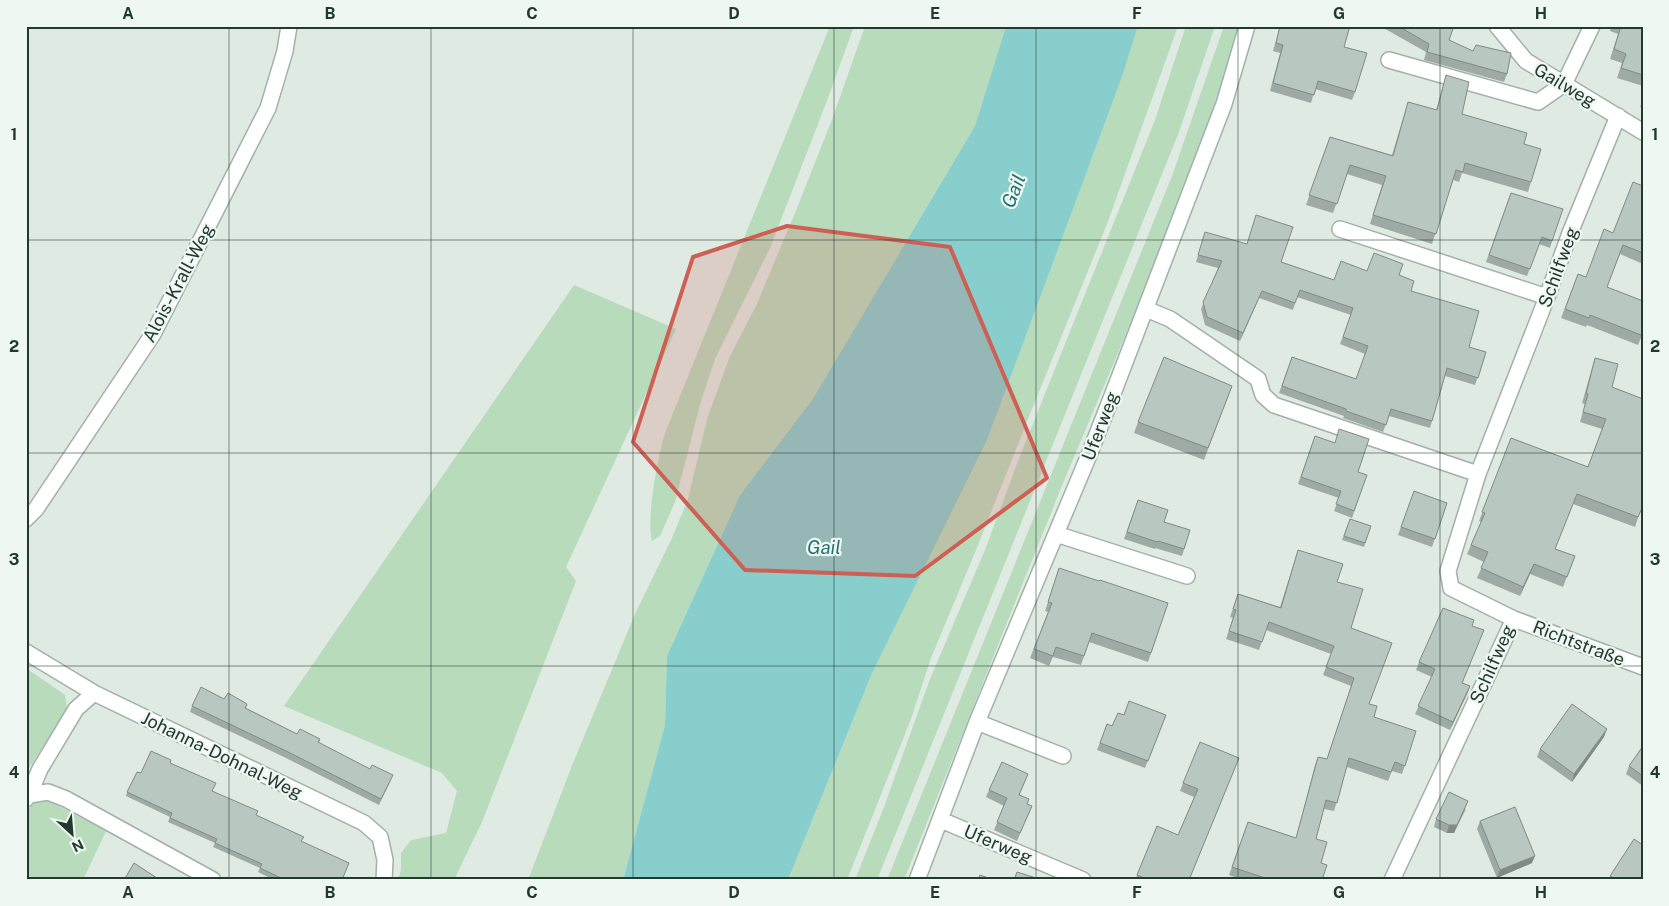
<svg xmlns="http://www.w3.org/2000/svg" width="1669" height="906" font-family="'Public Sans',sans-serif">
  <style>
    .green { fill: #b8dbbc }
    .water { fill: #88cecd }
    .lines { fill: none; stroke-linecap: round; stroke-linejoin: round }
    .minor-casing { stroke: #a2b1a9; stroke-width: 18 }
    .minor { stroke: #fff; stroke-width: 15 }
    .wall { fill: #9eaba4 }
    .shaded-wall { fill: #818b86 }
    .building { fill: #b8c7bf; stroke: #818b86 }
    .marked { fill: #ce5f54; fill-opacity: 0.2; stroke: #ce5f54; stroke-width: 4; stroke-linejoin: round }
    .grid { fill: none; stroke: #21392f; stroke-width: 1; stroke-opacity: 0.55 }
    .labels { text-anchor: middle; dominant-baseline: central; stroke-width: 4.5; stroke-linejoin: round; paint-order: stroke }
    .street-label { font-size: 18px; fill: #21392f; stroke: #eff7f2 }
    .water-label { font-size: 19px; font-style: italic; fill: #1e7272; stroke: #eff7f2 }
    .neatline { fill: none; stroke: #21392f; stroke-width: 2 }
    .grid-label { font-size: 16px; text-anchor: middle; font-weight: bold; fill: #21392f }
  </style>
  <rect width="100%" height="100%" fill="#dfeae3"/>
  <path class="green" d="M830,26H854L828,98L770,248L715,359L701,401L675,502L660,536L652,541C646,519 658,456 665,433Z
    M865,26H1006L975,126L812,400L740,495L667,656L665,725L623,880H528L573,763L635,614L672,538L688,499L707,419L730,356L756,306L795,213L833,117Z
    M1138,26H1178L1107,224L1032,409L976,550L931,658L911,719L847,880H788L872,673L1124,71Z
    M1186,26H1215L1179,132L877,880H855L884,807L930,679L985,550L1020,456L1155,120Z
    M1224,26H1240L1201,145L1139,303L1063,483L904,880H887L1172,176Z
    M574,285L676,329L566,567L576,581L482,822L454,880H398L401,870V853L411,840L446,833L457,791L442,773L284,706Z
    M26,668L65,695L67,709L26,773Z
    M38,799L51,802L106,831L83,880H26V812Z"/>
  <path class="water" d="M1006,26H1138L1124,71L987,440L872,673L788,880H623L665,725L667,656L740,495L812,400L975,126Z"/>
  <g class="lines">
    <g class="minor-casing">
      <path id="minor" d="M1497,26L1526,61L1643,132
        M1389,60L1538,102L1564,84L1592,26
        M1340,229L1547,297
        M1146,309L1170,319L1258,379L1263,395L1274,405L1478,474
        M26,519L36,509L153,334L268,108L285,51L289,26
        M1056,534L1187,576
        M1514,619L1643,667
        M26,652L94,693L364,823L380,837L385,860L384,880
        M977,722L1063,756
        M29,795L40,769L76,709L94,693
        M26,799L29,795L48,792L66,799L213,880
        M941,820L1083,880
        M917,880L977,722L1089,455L1112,396L1224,104L1247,26
        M1392,880L1514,619L1451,588L1448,571L1478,474L1547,297L1570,233L1618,116"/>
    </g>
    <use href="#minor" class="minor"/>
  </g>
  <path class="wall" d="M1280,26H1350L1344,47L1355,92L1352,100L1315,89L1311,103L1270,91L1280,53L1273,51Z
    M1380,26H1454L1449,40L1507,74L1504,82L1424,60L1426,52Z
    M1611,26H1643V86L1617,78L1622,63L1610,59L1618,34L1610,31Z
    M1446,75L1462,114L1524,144L1531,182L1528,192L1462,173L1459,182L1453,180L1432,244L1370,224L1382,185L1347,174L1333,213L1306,205L1330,137L1392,155L1408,102L1436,110Z
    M1643,100V108L1640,107Z
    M1643,186V264L1620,254L1607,287L1643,333L1638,345L1587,325L1586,327L1561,318L1578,274L1586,277Z
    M1511,193L1552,241L1550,248L1539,244L1527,276L1486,262Z
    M1205,232L1281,262L1334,280L1367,271L1399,275L1411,291L1469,347L1486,352L1475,385L1445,376L1430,428L1389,416L1383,432L1343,418L1344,416L1279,393L1292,357L1356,379L1365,354L1340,344L1351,315L1297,297L1293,310L1259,298L1240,341L1205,325L1201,309L1218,268L1196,262Z
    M1595,358L1612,387L1643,399V513L1640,512L1635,527L1573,504L1555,549L1575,556L1563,587L1530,574L1520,596L1477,578L1484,562L1467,554L1481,522L1479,521L1511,438L1588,467L1602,429L1580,422L1585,404L1582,403L1592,368Z
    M1232,386L1204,460L1134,433L1138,422Z
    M1315,436L1358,472L1367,475L1352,518L1334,511L1339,498L1298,484Z
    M1414,491L1447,503L1432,547L1398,535Z
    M1138,500L1164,522L1190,530L1182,556L1155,548V549L1124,539Z
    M1350,519L1371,526L1364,547L1342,540Z
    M1298,550L1337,582L1351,628L1369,704L1374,717L1416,731L1402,774L1392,771L1388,781L1347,767L1334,811L1324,809L1316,839L1321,863L1322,880H1243L1229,875L1248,822L1296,838L1315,765L1318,757L1327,759L1351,686L1323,675L1331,654L1266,630L1259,650L1226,639L1233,618L1230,617L1238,594L1280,607Z
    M1056,578L1168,603L1148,662L1089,642L1081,665L1053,657L1049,666L1030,658L1048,612L1045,611Z
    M1472,626L1463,683L1470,686L1467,694L1450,730L1415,714L1432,677L1416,670L1419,662Z
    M224,699L247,704L246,708L297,734L320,739L319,743L391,780L379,805L286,758L190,712L192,706Z
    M1124,715H1166L1145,768L1097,750L1107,724L1112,726Z
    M1604,737L1572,782L1537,757L1540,749Z
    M1643,746V786L1626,774L1629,766Z
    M1239,758L1189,880H1135L1157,826L1178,835L1194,797L1180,791L1183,783Z
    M170,763L213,791L302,842L342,880H274L258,872L260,868L213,847L215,843L168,822L170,817L126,796L127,792L141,773Z
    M1028,774L1019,795L1027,804L1032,806L1017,841L994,830L1004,806L986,797L989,790Z
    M1466,809L1454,833H1447L1434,827L1436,819Z
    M1480,821L1532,863L1497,878L1477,829Z
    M1610,876L1643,880H1609Z"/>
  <path class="shaded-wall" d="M1262,291L1259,298L1240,341L1243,333Z
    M1534,564L1530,574L1520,596L1523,587Z
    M1470,686L1467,694L1450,730L1453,722Z
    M1607,729L1604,737L1572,782L1574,774Z
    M1468,801L1454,833H1447L1449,825Z
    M1535,856L1532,863L1497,878L1500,870Z"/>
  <path class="building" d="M1280,26H1350L1344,47L1367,53L1355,92L1318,81L1314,95L1273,83L1283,45L1276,43Z
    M1398,26H1454L1449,40L1473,51L1476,45L1511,53L1507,74L1427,52L1429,44Z
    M1621,26H1643V75L1621,68L1626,54L1614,49Z
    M1446,75L1469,82L1462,114L1527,133L1524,144L1541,149L1531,182L1465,163L1463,172L1456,170L1436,234L1373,215L1386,176L1350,165L1337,204L1309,195L1330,137L1393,156L1408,102L1437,110Z
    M1633,182L1643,186V253L1623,245L1607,287L1643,301V332L1641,335L1590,315L1589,318L1565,309L1578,274L1586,277L1604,229L1613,233Z
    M1511,193L1563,209L1552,241L1542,237L1530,269L1489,255Z
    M1256,215L1293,227L1281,262L1334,280L1341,261L1367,271L1374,253L1403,264L1399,275L1414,281L1411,291L1479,311L1469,347L1486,352L1478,378L1447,368L1432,421L1391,409L1386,425L1346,411V409L1282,386L1292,357L1356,379L1368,346L1343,337L1353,308L1300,290L1295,303L1262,291L1243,333L1207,317L1203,302L1222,261L1198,255L1205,232L1247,244Z
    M1164,357L1232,386L1208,448L1138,422Z
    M1595,358L1618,364L1612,387L1643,399V506L1638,517L1577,494L1555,549L1575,556L1567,577L1534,564L1523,587L1481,568L1488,552L1471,545L1485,513L1482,512L1511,438L1588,467L1606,419L1583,412L1588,394H1586Z
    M1339,429L1369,439L1358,472L1367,475L1354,511L1336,504L1341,491L1301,477L1315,436L1335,443Z
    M1414,491L1447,503L1435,539L1401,527Z
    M1138,500L1168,510L1164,522L1190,530L1184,549L1158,541L1157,542L1127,532Z
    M1350,519L1371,526L1365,543L1344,536Z
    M1298,550L1343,564L1337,582L1363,589L1351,628L1392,643L1369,704L1377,706L1374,717L1416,731L1405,766L1395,762L1391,772L1349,758L1337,803L1326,800L1316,839L1327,842L1321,863L1327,865L1322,880H1268V879L1232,867L1248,822L1296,838L1318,757L1327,759L1354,678L1326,667L1334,646L1269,622L1262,642L1229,631L1236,610L1233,609L1238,594L1281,608Z
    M1059,568L1099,581L1100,580L1168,603L1151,653L1092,633L1084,656L1056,647L1053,656L1034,649L1052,603L1048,602Z
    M1443,608L1474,620L1472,626L1484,630L1462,683L1470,686L1453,722L1418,706L1435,669L1419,662Z
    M201,687L224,699L228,693L247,704L245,708L297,734L300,729L320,739L318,742L370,769L372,765L393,775L381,799L288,752L192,706Z
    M1129,701L1166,715L1148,761L1100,743L1107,724L1112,726L1118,713L1124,715Z
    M1572,704L1607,729L1574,774L1540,749Z
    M1200,742L1239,758L1189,880H1143L1144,878L1137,875L1157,826L1178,835L1198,789L1183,783Z
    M1643,746V776L1629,766Z
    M151,751L171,760L170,763L216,783L212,791L258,811L256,815L304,837L301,841L349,863L342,880H285L260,868L262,864L215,843L217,839L170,818L172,813L127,792L137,772L141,773Z
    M1002,762L1028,774L1019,795L1029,799L1027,804L1032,806L1020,833L997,822L1007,798L989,790Z
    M1449,792L1468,801L1457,825H1449L1436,819Z
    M1515,807L1535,856L1500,870L1480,821Z
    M1634,839L1643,845V880H1613L1614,878L1610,876Z
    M134,863L160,880H124Z
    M1017,872L1036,878V880H1014Z
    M980,875L994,880H978Z"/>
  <path class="marked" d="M787,226L950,247L1047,478L915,576L745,570L633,442L693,257Z"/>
  <path class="grid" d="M229,26V880M431,26V880M633,26V880M834,26V880M1036,26V880M1238,26V880M1440,26V880M26,240H1643M26,453H1643M26,666H1643"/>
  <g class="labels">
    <g class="street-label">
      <text transform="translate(1565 85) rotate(31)">Gailweg</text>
      <text transform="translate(1558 267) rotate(-70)">Schilfweg</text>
      <text transform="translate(178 283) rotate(-62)">Alois-Krall-Weg</text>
      <text transform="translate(1100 426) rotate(-69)">Uferweg</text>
      <text transform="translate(1579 643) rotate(21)">Richtstraße</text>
      <text transform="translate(1492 664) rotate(-66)">Schilfweg</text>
      <text transform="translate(222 755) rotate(26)">Johanna-Dohnal-Weg</text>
      <text transform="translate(998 844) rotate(23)">Uferweg</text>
    </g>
    <g class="water-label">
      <text transform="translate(1013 191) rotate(-68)">Gail</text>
      <text x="824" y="547">Gail</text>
    </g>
  </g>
  <rect width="1669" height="906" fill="none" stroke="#eff7f2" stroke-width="55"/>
  <g transform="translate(72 834) rotate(154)" stroke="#eff7f2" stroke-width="4" paint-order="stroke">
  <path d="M0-4L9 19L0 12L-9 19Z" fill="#21392f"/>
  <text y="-8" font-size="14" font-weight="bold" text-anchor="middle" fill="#21392f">N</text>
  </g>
  <rect x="28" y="28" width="1614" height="850" class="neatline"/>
  <g class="grid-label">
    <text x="128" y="19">A</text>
    <text x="330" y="19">B</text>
    <text x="532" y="19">C</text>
    <text x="734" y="19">D</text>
    <text x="935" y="19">E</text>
    <text x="1137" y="19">F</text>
    <text x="1339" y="19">G</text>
    <text x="1541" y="19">H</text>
    <text x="14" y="140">1</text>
    <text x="1655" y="140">1</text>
    <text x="14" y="352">2</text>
    <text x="1655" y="352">2</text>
    <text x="14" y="565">3</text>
    <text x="1655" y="565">3</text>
    <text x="14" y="778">4</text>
    <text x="1655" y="778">4</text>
    <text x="128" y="898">A</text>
    <text x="330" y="898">B</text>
    <text x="532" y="898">C</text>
    <text x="734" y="898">D</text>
    <text x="935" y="898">E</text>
    <text x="1137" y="898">F</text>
    <text x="1339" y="898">G</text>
    <text x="1541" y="898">H</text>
  </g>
</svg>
